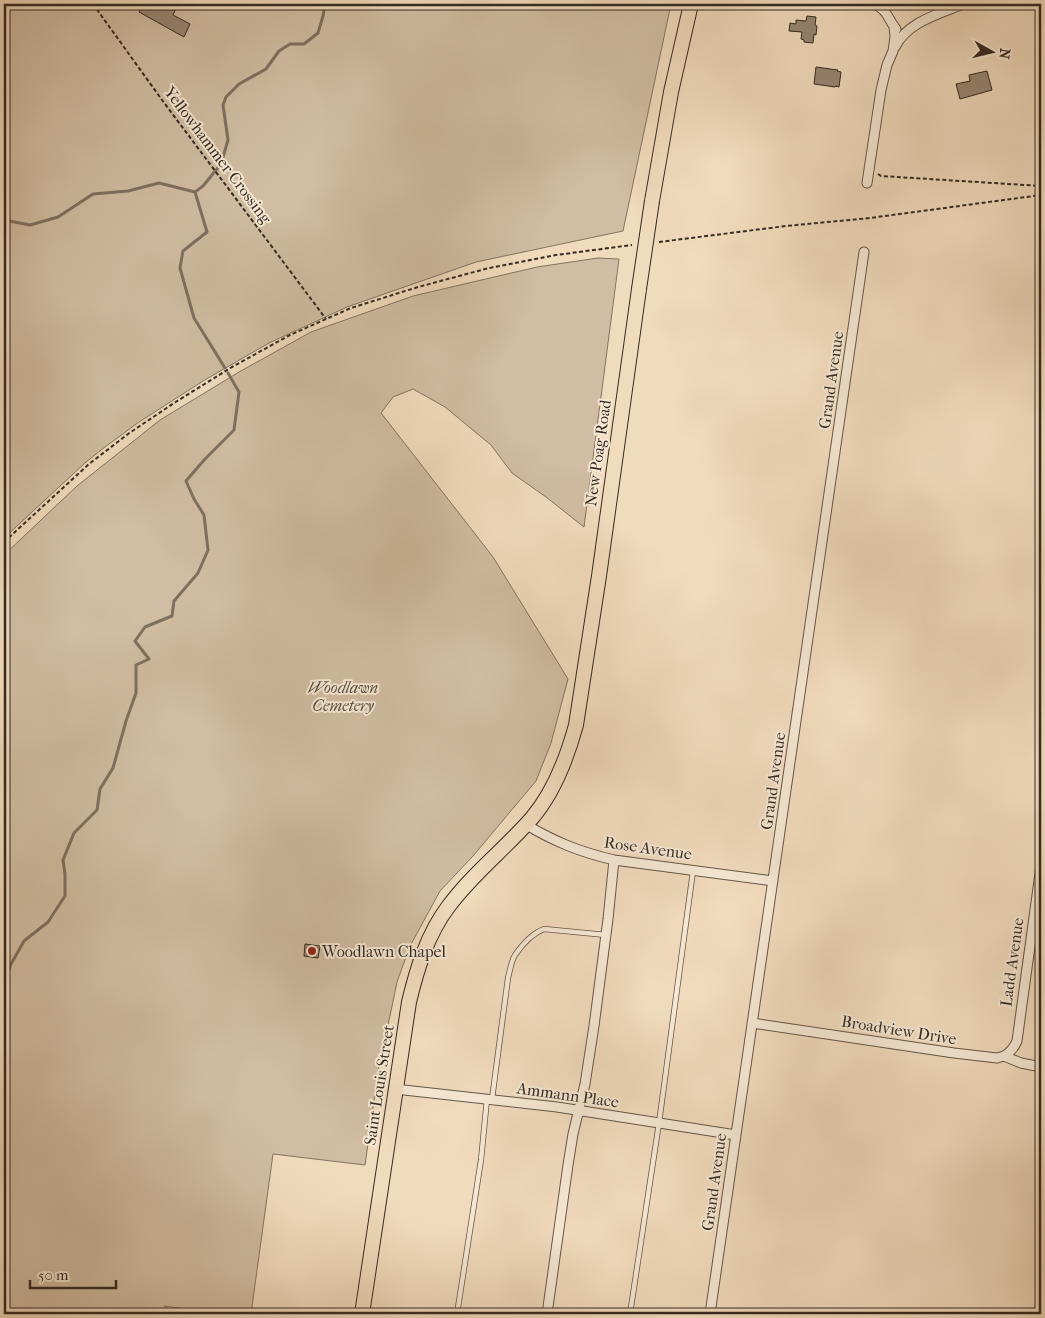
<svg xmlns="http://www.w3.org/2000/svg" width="1045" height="1318" font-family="'IM FELL French Canon',serif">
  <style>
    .green { fill: #d1bda3; stroke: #837462 }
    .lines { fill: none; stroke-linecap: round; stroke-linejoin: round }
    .stream { stroke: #7f705f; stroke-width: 3 }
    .building { fill: #978673; stroke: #352a22 }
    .service-casing { stroke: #645649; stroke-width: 6 }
    .minor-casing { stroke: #645649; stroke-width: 11 }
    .primary-casing { stroke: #352a22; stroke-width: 16 }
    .path { stroke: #352a22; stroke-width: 2; stroke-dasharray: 4 2.5; stroke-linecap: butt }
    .service { stroke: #f6e8d4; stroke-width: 4.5 }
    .minor { stroke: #f6e8d4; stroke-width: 9 }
    .primary { stroke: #f1dbbd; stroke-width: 14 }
    .primary-bridge-casing { stroke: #352a22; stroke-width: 16; stroke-linecap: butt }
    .primary-bridge { stroke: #f1dbbd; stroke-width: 14 }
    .poi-dot { fill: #8f2418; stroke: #f6e8d4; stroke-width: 2 }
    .labels { text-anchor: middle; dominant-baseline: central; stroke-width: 4; stroke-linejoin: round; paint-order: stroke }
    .street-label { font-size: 16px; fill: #352a22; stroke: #f6e8d4 }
    .park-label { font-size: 16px; font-style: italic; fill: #5c4f42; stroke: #f6e8d4 }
    .poi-label { font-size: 16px; fill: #352a22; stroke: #f6e8d4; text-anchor: start }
  </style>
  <rect width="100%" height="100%" fill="#f1dbbd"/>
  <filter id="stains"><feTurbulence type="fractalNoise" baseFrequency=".004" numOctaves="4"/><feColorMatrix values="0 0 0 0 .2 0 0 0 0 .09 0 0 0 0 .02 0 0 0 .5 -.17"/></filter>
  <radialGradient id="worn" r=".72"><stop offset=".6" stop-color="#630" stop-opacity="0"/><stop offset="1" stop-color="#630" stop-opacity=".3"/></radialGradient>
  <path class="green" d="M4,4H671L623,231L476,262L347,307L269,343L203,381L139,422L105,447L86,462L4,538Z
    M598,258L619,259L584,527L546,497L512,473L491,445L445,407L413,389L393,397L381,413L493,557L568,679L551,743L536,781L473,856L440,891L410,946L397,982L391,1011L379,1066L365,1165L273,1154L251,1314H221L164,1306L177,1314H4V555L77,486L160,420L239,372L311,332L413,296L537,267Z"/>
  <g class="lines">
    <path class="stream" d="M195,192L207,232L183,251L180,268L194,318L225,368
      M4,220L30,225L58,217L93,194L128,191L159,183L195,192L203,186L221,164L228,140L223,105L226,97L239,84L266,69L279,51L290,44H304L318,33L323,16L325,4
      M4,983L11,964L24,941L48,922L65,896V874L63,860L74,833L97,810L100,789L113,768L126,721L136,693V665L149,659L135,641L145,627L172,616L174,601L198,573L208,550L204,515L194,499L186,481L205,459L234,430L239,392L228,373"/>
  </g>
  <path class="building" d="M142,4H178L173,15L190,24L184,37L139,12Z
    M807,16L816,17L815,25L817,26L816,35L814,34L813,43L804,42V40L801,39L802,32L789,31L790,23L796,24V20L806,21Z
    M816,67L838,70L837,71L841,72L839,87L835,86V87L814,84Z
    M987,71L992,90L960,99L956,84L970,81L969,75Z
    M305,944L320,946L318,958L304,956Z"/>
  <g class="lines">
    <g class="service-casing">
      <path id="service" d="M492,1099L508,978C510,970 511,962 515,955C522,945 533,933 544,929L606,935
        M457,1314L481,1160L487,1099
        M630,1314L659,1123L693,871"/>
    </g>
    <g class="minor-casing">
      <path id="minor" d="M875,4C889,12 887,18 896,29
        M895,47C907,22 939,14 963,4
        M867,183L881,90L887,65L893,51L895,37L894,26
        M525,824C555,842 580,852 614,860L773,881
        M752,1023L954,1053L997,1058L1004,1056L1021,1063L1041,1067
        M1004,1056C1011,1052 1014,1048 1017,1041L1041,866
        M395,1089L557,1107L736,1135
        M547,1314L568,1165L573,1134L585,1084L594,1026L608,919L614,860
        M710,1314C762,960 814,606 864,252"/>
    </g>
    <g class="primary-casing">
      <path id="primary" d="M652,201L671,92L691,4
        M362,1314L409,1002C417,969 427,935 448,907C472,874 505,849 532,818C554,792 567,758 576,725L599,576L639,289"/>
    </g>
    <path class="path" d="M93,4L162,100L326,319
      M878,174L881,176L1041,186
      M659,242L786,226L870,218L1041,195
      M4,542L89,464L128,434L174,403L232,367L290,335L351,308L418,287L489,268L556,255L632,245"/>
    <use href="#service" class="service"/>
    <use href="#minor" class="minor"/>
    <use href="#primary" class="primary"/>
    <g class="primary-bridge-casing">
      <path id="primary-bridge" d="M639,289L652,201"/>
    </g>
    <use href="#primary-bridge" class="primary-bridge"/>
  </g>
  <circle class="poi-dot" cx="312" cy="951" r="5"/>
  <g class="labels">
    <g class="street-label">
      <text transform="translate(218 155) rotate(53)">Yellowhammer Crossing</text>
      <text transform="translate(831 380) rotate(-82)">Grand Avenue</text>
      <text transform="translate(598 453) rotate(-82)">New Poag Road</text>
      <text transform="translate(773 781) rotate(-82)">Grand Avenue</text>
      <text transform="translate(648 848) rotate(8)">Rose Avenue</text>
      <text transform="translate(1012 962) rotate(-82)">Ladd Avenue</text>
      <text transform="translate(899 1030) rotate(9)">Broadview Drive</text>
      <text transform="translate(379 1085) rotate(-81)">Saint Louis Street</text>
      <text transform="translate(568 1095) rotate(8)">Ammann Place</text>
      <text transform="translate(714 1182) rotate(-82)">Grand Avenue</text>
    </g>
    <g class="park-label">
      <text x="343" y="687">Woodlawn<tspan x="343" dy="18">Cemetery</tspan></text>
    </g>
    <g class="poi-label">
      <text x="322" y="951">Woodlawn Chapel</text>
    </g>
  </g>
  <rect width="1045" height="1318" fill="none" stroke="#f1dbbd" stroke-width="20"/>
  <rect x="5" y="5" width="1035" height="1308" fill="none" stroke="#352a22" stroke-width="2.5"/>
  <rect x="10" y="10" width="1025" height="1298" fill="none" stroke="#352a22"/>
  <g transform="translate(992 52) rotate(98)" stroke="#f6e8d4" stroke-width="4" paint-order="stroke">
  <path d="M0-4L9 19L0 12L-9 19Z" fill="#352a22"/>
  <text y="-8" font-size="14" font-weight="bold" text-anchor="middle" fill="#352a22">N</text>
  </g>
  <path d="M30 1280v8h86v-8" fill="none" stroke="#352a22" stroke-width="2.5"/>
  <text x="38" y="1280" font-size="15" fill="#352a22" stroke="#f6e8d4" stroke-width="4" paint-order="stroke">50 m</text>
  <rect width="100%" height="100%" filter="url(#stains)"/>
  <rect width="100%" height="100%" fill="url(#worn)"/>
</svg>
